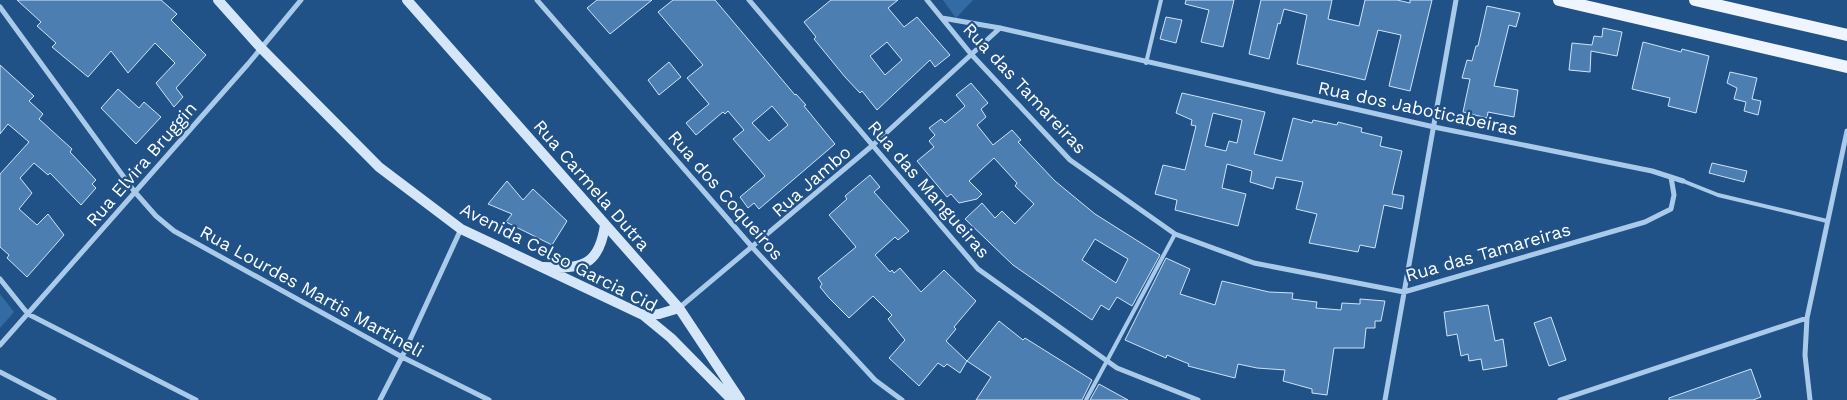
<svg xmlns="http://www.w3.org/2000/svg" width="1847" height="400" font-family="'Work Sans',sans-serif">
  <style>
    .green { fill: #336ca5 }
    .building { fill: #4c7eb2; stroke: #cfe3f8; fill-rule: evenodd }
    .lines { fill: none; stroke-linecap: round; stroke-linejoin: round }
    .service { stroke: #aacaea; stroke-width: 4 }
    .minor { stroke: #aacaea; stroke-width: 5 }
    .secondary { stroke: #d5e6f8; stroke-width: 10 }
    .primary { stroke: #eef5fe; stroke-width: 12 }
    .labels { text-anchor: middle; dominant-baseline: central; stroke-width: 4.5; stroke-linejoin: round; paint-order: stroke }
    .street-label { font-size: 18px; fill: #fff; stroke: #205288 }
  </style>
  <rect width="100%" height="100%" fill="#205288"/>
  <path class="green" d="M943,0H973L956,18Z
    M0,294L14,312L0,328Z"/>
  <path class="building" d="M17,0H161L177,14L171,20L206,55L176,88L183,97L174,107L156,83L175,63L155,43L128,73L111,51L88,77L52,47L56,43L37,26L41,22Z
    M597,0H652L610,34L587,8Z
    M673,0H715L795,95L796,94L806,105L804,106L835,144L759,209L754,203L748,208L740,197L765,176L733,139L744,130L728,111L725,114L723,112L696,135L686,123L709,104L687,78L703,65L658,12ZM772,106L788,125L769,141L752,123Z
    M831,0H898L888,8L904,27L917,17L950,55L935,67L930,60L877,110L862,91L860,93L845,77L814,39L816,37L804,22ZM887,42L902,60L885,75L870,56Z
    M1186,0H1234L1223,47L1201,42L1209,10L1185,4Z
    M1261,0H1332L1328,19L1359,26L1365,0H1397L1410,3V0H1432L1410,91L1389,86L1401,35L1378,30L1365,80L1297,64L1307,15L1284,9L1280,24L1278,23L1269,59L1249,54Z
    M1487,6L1520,13L1516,27L1509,25L1494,86L1518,90L1514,117L1488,112L1487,118L1463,112L1470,79L1462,78L1467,60L1472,61L1476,46H1478Z
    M1166,17L1182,20L1176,43L1160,39Z
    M1603,28L1622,32L1617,56L1591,51L1590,72L1569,70L1572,43L1592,45L1594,36L1602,37Z
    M1643,42L1681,52L1682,49L1709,56L1696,113L1668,106L1670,98L1632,89Z
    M669,62L681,77L659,95L648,80Z
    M0,65L34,96L29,101L43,114L39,119L72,149L70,152L96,180L92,184L96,188L81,205L50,173L48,175L34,163L20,178L32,193L19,209L37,225L48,214L64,235L27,277L7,258L9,255L0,247V174L29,142L8,124L0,134Z
    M1730,72L1757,78L1752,99L1761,101L1758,115L1744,111L1746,102L1734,99L1737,88L1727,83Z
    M971,83L988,103L981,109L986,117L977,125L993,145L1012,130L1021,140L1018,142L1055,181L1095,214L1160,255L1132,306L1117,297L1109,310L1101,305L1092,320L1013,265L965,219L982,203L995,218L1002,211L1015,224L1034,204L1015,186L1017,183L994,158L969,181L982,194L977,199L959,203L951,194L947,197L917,161L934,147L929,141L935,135L929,128L941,119L945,123L963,108L965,106L956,95ZM1095,239L1128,259L1116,283L1082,260Z
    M118,89L139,108L144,102L161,117L136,144L101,108Z
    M1182,93L1265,112L1254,154L1282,161L1293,118L1312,123L1313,120L1337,125L1338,122L1362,128L1361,132L1382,137L1380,146L1402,151L1392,194L1404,196L1402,209L1384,205L1375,248L1360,245L1358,252L1309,243L1317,214L1296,209L1303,182L1276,177L1273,189L1250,182L1252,171L1227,164L1222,188L1246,194L1238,226L1175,210L1177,200L1155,194L1163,165L1185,170L1196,126L1191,125L1192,120L1176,113ZM1213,113L1242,120L1237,143L1229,141L1226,151L1205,146Z
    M1712,163L1747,171L1744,182L1709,173Z
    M870,175L880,187L874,192L909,231L898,240L895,237L875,255L890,272L892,270L894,273L900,268L921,292L944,270L976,301L954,327L956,329L946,341L967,361L999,321L1023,340L1025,338L1092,380L1082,400H976L991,377L967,361L960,373L947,364L944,367L938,363L919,386L889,358L905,340L888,319L892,315L873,296L849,318L829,298L820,287L822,284L818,278L856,247L829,215L847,199L845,196Z
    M507,181L523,200L533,189L567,221L552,245L506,222L512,214L488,204Z
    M1166,258L1190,269L1180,294L1215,305L1222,281L1269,292L1293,293L1292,299L1317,302L1316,308L1341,310L1342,303L1360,304V299L1385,301L1381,321H1375V328H1366L1364,348H1334L1327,395L1312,393V389L1283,381L1285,370L1257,368L1238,364L1235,378L1188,366L1189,364L1167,355L1166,358L1125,340Z
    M1488,305L1495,341L1503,339L1507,366L1483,370L1481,359L1469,361L1468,354L1461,356L1457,334L1447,336L1444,312Z
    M1551,317L1566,360L1549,366L1534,323Z
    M1751,369L1761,397L1753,400H1669V398Z
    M1099,384L1128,400H1090Z"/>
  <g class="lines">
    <path class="service" d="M1146,63L1161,0
      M1683,181L1718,195L1827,221
      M1086,400L1175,234"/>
    <path class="minor" d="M537,0L753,248L875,380L902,400
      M749,0L978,269L1117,368L1198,400
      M927,0L971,54L1070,160L1175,234L1254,263L1404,292L1645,222L1671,209L1674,195L1671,177
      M0,7L134,191L156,216L174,231L402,357L489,400
      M942,18L1000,28L1434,127L1652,171L1683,181
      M0,279L28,314L196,400
      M679,308L873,145L1000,28
      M0,345L248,64L301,0
      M0,372L54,400
      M380,400L402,357L461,229
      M1385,400L1456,0
      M1560,400L1807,318
      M1810,400L1805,355L1807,318L1847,131"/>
    <path class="secondary" d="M218,0L261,48L379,167L461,229L643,315L671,338L732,400
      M407,0L679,308L740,400
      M544,267C582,269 599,266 605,225
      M643,315L659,314L679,308"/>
    <path class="primary" d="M1559,0L1847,67
      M1695,0L1847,35"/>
  </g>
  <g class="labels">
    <g class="street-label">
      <text transform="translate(1025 88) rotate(47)">Rua das Tamareiras</text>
      <text transform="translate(1418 108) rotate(12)">Rua dos Jaboticabeiras</text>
      <text transform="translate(141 164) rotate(-49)">Rua Elvira Bruggin</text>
      <text transform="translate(811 181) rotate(-41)">Rua Jambo</text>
      <text transform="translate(592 185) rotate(49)">Rua Carmela Dutra</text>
      <text transform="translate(929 189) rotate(49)">Rua das Mangueiras</text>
      <text transform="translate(726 195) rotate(49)">Rua dos Coqueiros</text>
      <text transform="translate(1488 252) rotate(-16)">Rua das Tamareiras</text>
      <text transform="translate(559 257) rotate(27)">Avenida Celso Garcia Cid</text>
      <text transform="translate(312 291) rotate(29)">Rua Lourdes Martis Martineli</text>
    </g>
  </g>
</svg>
